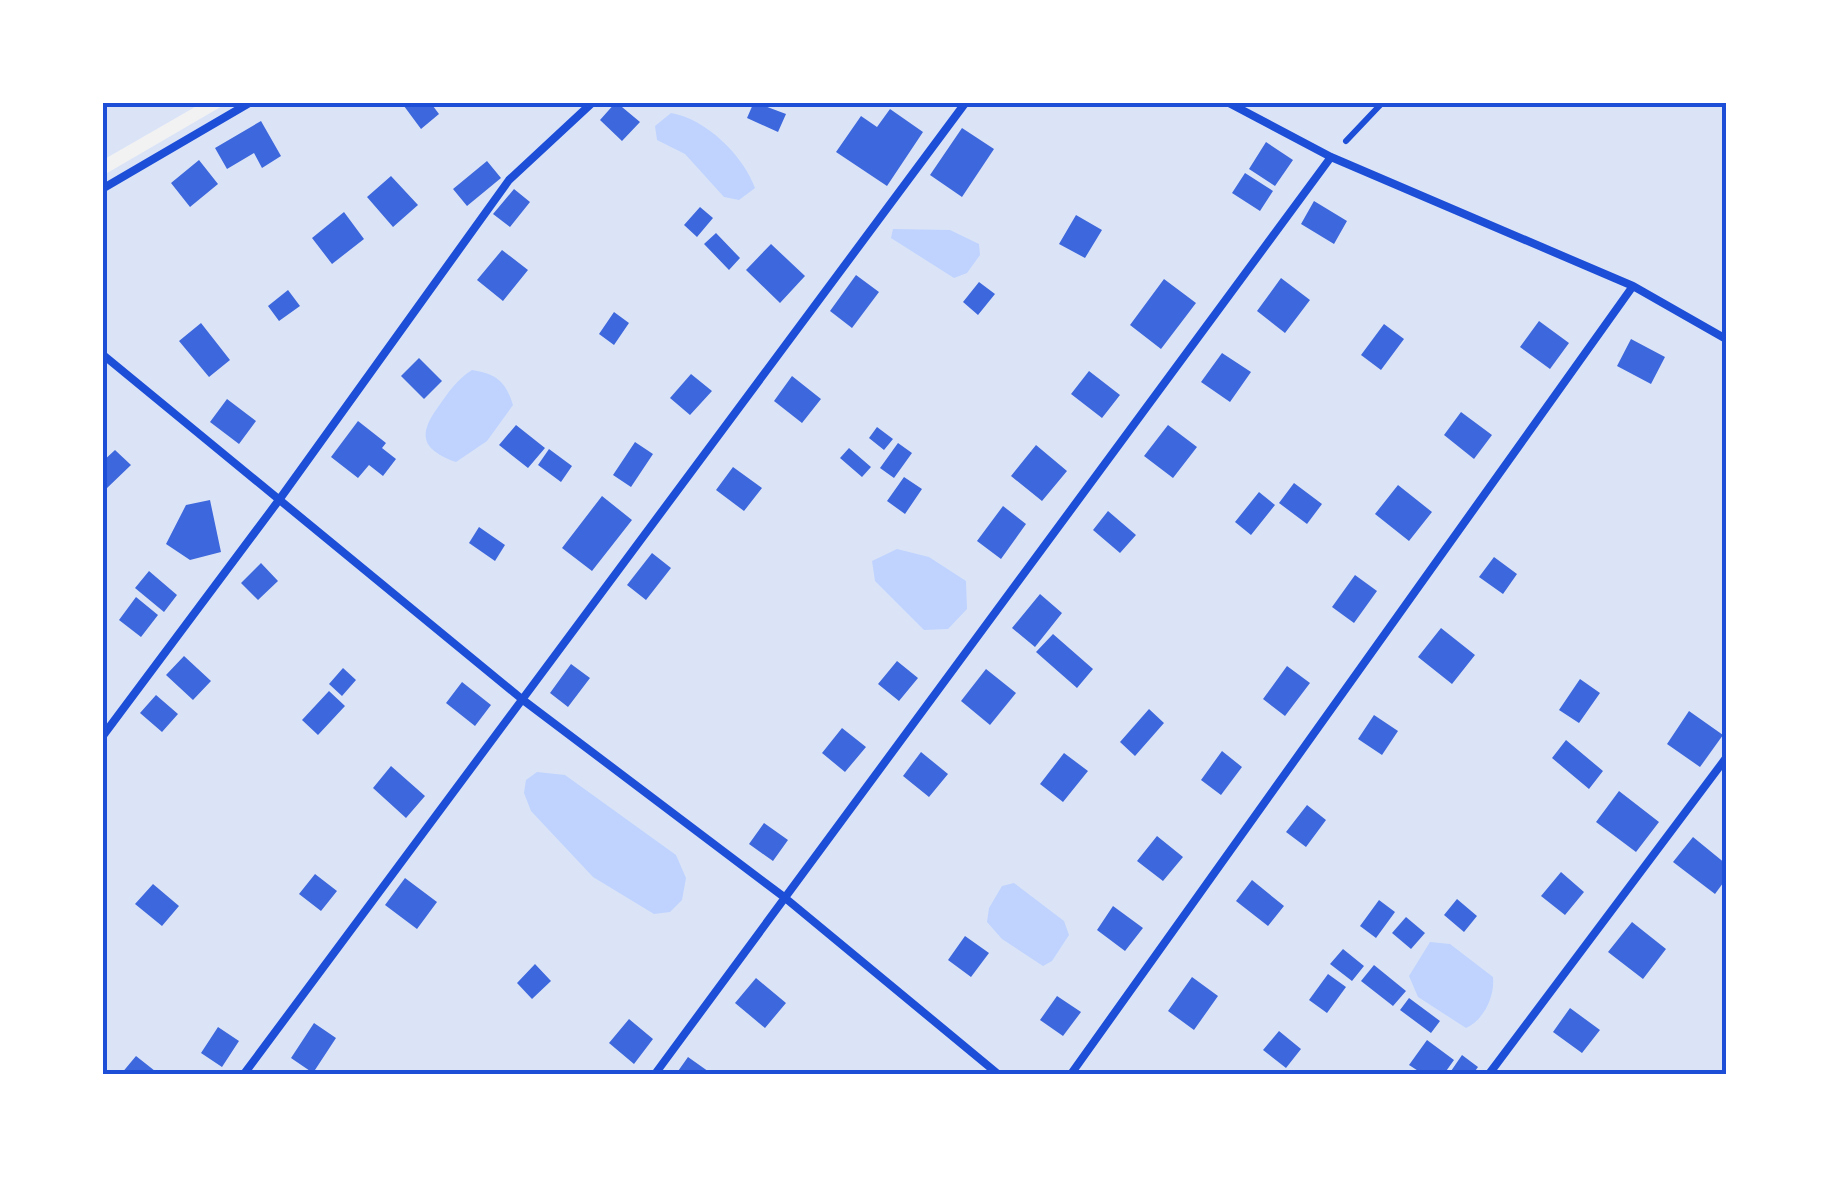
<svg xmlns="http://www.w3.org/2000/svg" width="1829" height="1177" font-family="'Nunito Sans',sans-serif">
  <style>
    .green { fill: #dbe4f7 }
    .water { fill: #bfd3fe }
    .building { fill: #3d67dc }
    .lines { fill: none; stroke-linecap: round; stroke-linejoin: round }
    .path { stroke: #1d4ed8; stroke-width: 6 }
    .service { stroke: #1d4ed8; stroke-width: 8 }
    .neatline { fill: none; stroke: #1d4ed8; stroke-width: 4 }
  </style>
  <rect width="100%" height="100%" fill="#f2f2f2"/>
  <path class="green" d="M103,102H202V103L103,160Z
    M229,102L1726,103V1074H103L102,176Z"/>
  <path class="water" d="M671,113C706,119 743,155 755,188L739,200L724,197L685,154L657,140L655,126Z
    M893,229L950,230L979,244L980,255L967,273L954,278L891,238Z
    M472,370C497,374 506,382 513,405L487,441L456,462C421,449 418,435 438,407C449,392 456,380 472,370Z
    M897,549L929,557L966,581L967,609L948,629L924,630L875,581L872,561Z
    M537,772L565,775L676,855L686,878L682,900L670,912L654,914L593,877L531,811L524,793L526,780Z
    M1014,883L1064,921L1069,935L1052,961L1043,966L1002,939L987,922L989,908L1002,886Z
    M1430,942L1450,944L1493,977C1495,996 1484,1020 1466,1028L1418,997L1409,976Z"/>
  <path class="building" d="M401,102H430L439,114L421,129Z
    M616,102L640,122L622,141L600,120Z
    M754,102L786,114L778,132L747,118Z
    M890,109L923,132L887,186L836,152L861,116L877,127Z
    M261,121L281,156L262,168L254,153L227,169L215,148Z
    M962,128L994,149L962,197L930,175Z
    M1266,142L1293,160L1275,186L1249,169Z
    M199,160L218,184L190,207L171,183Z
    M487,161L501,178L467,206L453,189Z
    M1245,173L1273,191L1260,211L1232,193Z
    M391,176L418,205L393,227L367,197Z
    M514,189L530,202L510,227L493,214Z
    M1314,201L1347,221L1334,244L1301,224Z
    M700,207L713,218L697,237L684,225Z
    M344,212L364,239L332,264L312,238Z
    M1076,215L1102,230L1085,258L1059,244Z
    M716,233L740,258L729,270L704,244Z
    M771,244L805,276L780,303L746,270Z
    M502,250L528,270L503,301L477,280Z
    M856,275L879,292L852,328L830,311Z
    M1281,278L1310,300L1285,333L1257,311Z
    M1164,279L1196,303L1161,349L1130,325Z
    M979,282L995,294L978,315L963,302Z
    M288,290L300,306L279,321L268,306Z
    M614,312L629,323L614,345L599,334Z
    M1539,321L1569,343L1550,369L1520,347Z
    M201,323L230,360L209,377L179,341Z
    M1384,324L1404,339L1381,370L1361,355Z
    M1631,339L1665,357L1651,384L1617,366Z
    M1222,353L1251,372L1230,402L1201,382Z
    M419,358L442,381L424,399L401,376Z
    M1089,371L1120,395L1102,418L1071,394Z
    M691,374L712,391L690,415L670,398Z
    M792,376L821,399L802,423L774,401Z
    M227,399L256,421L239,444L210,422Z
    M1461,412L1492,435L1474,459L1444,435Z
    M358,421L386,443L382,448L396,459L383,476L369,465L358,478L331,457Z
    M516,425L545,448L528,468L499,445Z
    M1168,425L1197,447L1173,478L1144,456Z
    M877,427L893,439L884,450L869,438Z
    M635,442L653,454L631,487L613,475Z
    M898,443L912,453L894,478L880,468Z
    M1036,445L1067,471L1042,501L1011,476Z
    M849,448L871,467L862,477L840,458Z
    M549,449L572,466L561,482L538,465Z
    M115,450L131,465L106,489L102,486V462Z
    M733,467L762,488L744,511L716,490Z
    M904,477L922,489L905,514L887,501Z
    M1294,483L1322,504L1307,524L1279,503Z
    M1398,485L1432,512L1409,541L1375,514Z
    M1259,492L1275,505L1251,535L1235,522Z
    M602,496L632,520L592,571L562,548Z
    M210,500L221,552L190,560L166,544L186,505Z
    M1003,506L1026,524L1001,559L977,541Z
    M1108,511L1136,535L1120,553L1093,530Z
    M479,527L505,545L495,561L469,543Z
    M652,553L671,568L646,600L627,585Z
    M1494,557L1517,574L1503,594L1479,577Z
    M261,563L278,581L258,600L241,583Z
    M149,571L177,595L164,612L135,588Z
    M1355,575L1377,591L1354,623L1332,607Z
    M1040,594L1062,613L1035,647L1012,628Z
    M136,597L158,615L141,637L119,620Z
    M1441,628L1475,655L1452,684L1418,657Z
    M1053,634L1093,669L1077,688L1036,652Z
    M184,656L211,681L193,700L166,675Z
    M897,661L918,678L899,701L878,684Z
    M571,664L590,678L568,707L550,693Z
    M1287,666L1310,683L1285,716L1263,699Z
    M343,668L356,680L342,696L329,684Z
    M986,669L1016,693L990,725L961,701Z
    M1580,679L1600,693L1579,723L1559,710Z
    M462,682L491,705L475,726L446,703Z
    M329,691L345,706L318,735L302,720Z
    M156,695L178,714L162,732L140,713Z
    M1149,709L1164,723L1135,756L1120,742Z
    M1689,711L1723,735L1700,767L1667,744Z
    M1374,715L1398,731L1382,755L1358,739Z
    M842,728L866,747L845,772L822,753Z
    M1566,740L1603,771L1589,789L1552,758Z
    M1222,751L1242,767L1221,795L1201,780Z
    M921,752L948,774L929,797L903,776Z
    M1064,753L1088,771L1063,802L1040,784Z
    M391,766L425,796L406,818L373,788Z
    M1619,791L1659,822L1636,852L1596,822Z
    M1307,805L1326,820L1306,847L1286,832Z
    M764,823L788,840L773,861L749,844Z
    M1157,836L1183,857L1163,881L1137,861Z
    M1693,837L1726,864V879L1715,894L1673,862Z
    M1561,872L1584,892L1565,915L1541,896Z
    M315,874L337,891L321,911L299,894Z
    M405,878L437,902L417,929L385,905Z
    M1252,880L1284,906L1268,926L1236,901Z
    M153,884L179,906L162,926L135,904Z
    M1457,899L1477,916L1464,932L1444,915Z
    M1379,900L1395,912L1376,938L1360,926Z
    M1113,906L1143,928L1125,951L1097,930Z
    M1406,917L1425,933L1411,949L1392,933Z
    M1632,922L1666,949L1643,979L1608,952Z
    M965,936L989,953L971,977L948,960Z
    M1343,949L1364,966L1352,981L1330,964Z
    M535,964L551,981L532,999L517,983Z
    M1374,965L1406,991L1393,1006L1361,981Z
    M1328,974L1346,987L1327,1013L1309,1000Z
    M1192,977L1218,996L1194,1030L1168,1011Z
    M756,978L786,1003L765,1028L735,1003Z
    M1057,996L1081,1012L1063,1036L1040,1020Z
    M1409,998L1440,1021L1431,1033L1400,1010Z
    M1570,1008L1600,1030L1582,1053L1553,1032Z
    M629,1019L653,1039L634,1064L609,1043Z
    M314,1023L336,1038L313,1073L291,1058Z
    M218,1027L239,1041L222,1067L201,1053Z
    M1279,1031L1301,1049L1286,1068L1263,1050Z
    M1427,1040L1454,1060L1444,1074H1423L1409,1065Z
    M1462,1055L1478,1067L1473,1074H1449Z
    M136,1056L155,1071L152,1074H121Z
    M688,1057L712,1074H676Z"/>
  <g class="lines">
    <path class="path" d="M1346,141L1383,102"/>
    <path class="service" d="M1227,102L1331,157L1633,286L1726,339
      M102,189L251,102
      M102,354L523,700L784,897L998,1074
      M102,737L279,500L509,180L593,102
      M244,1074L966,102
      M655,1074L1331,157
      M1071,1074L1633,286
      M1489,1074L1726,758"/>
  </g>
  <rect width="1829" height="1177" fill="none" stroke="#ffffff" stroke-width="210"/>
  <rect x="105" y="105" width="1619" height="967" class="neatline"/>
</svg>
